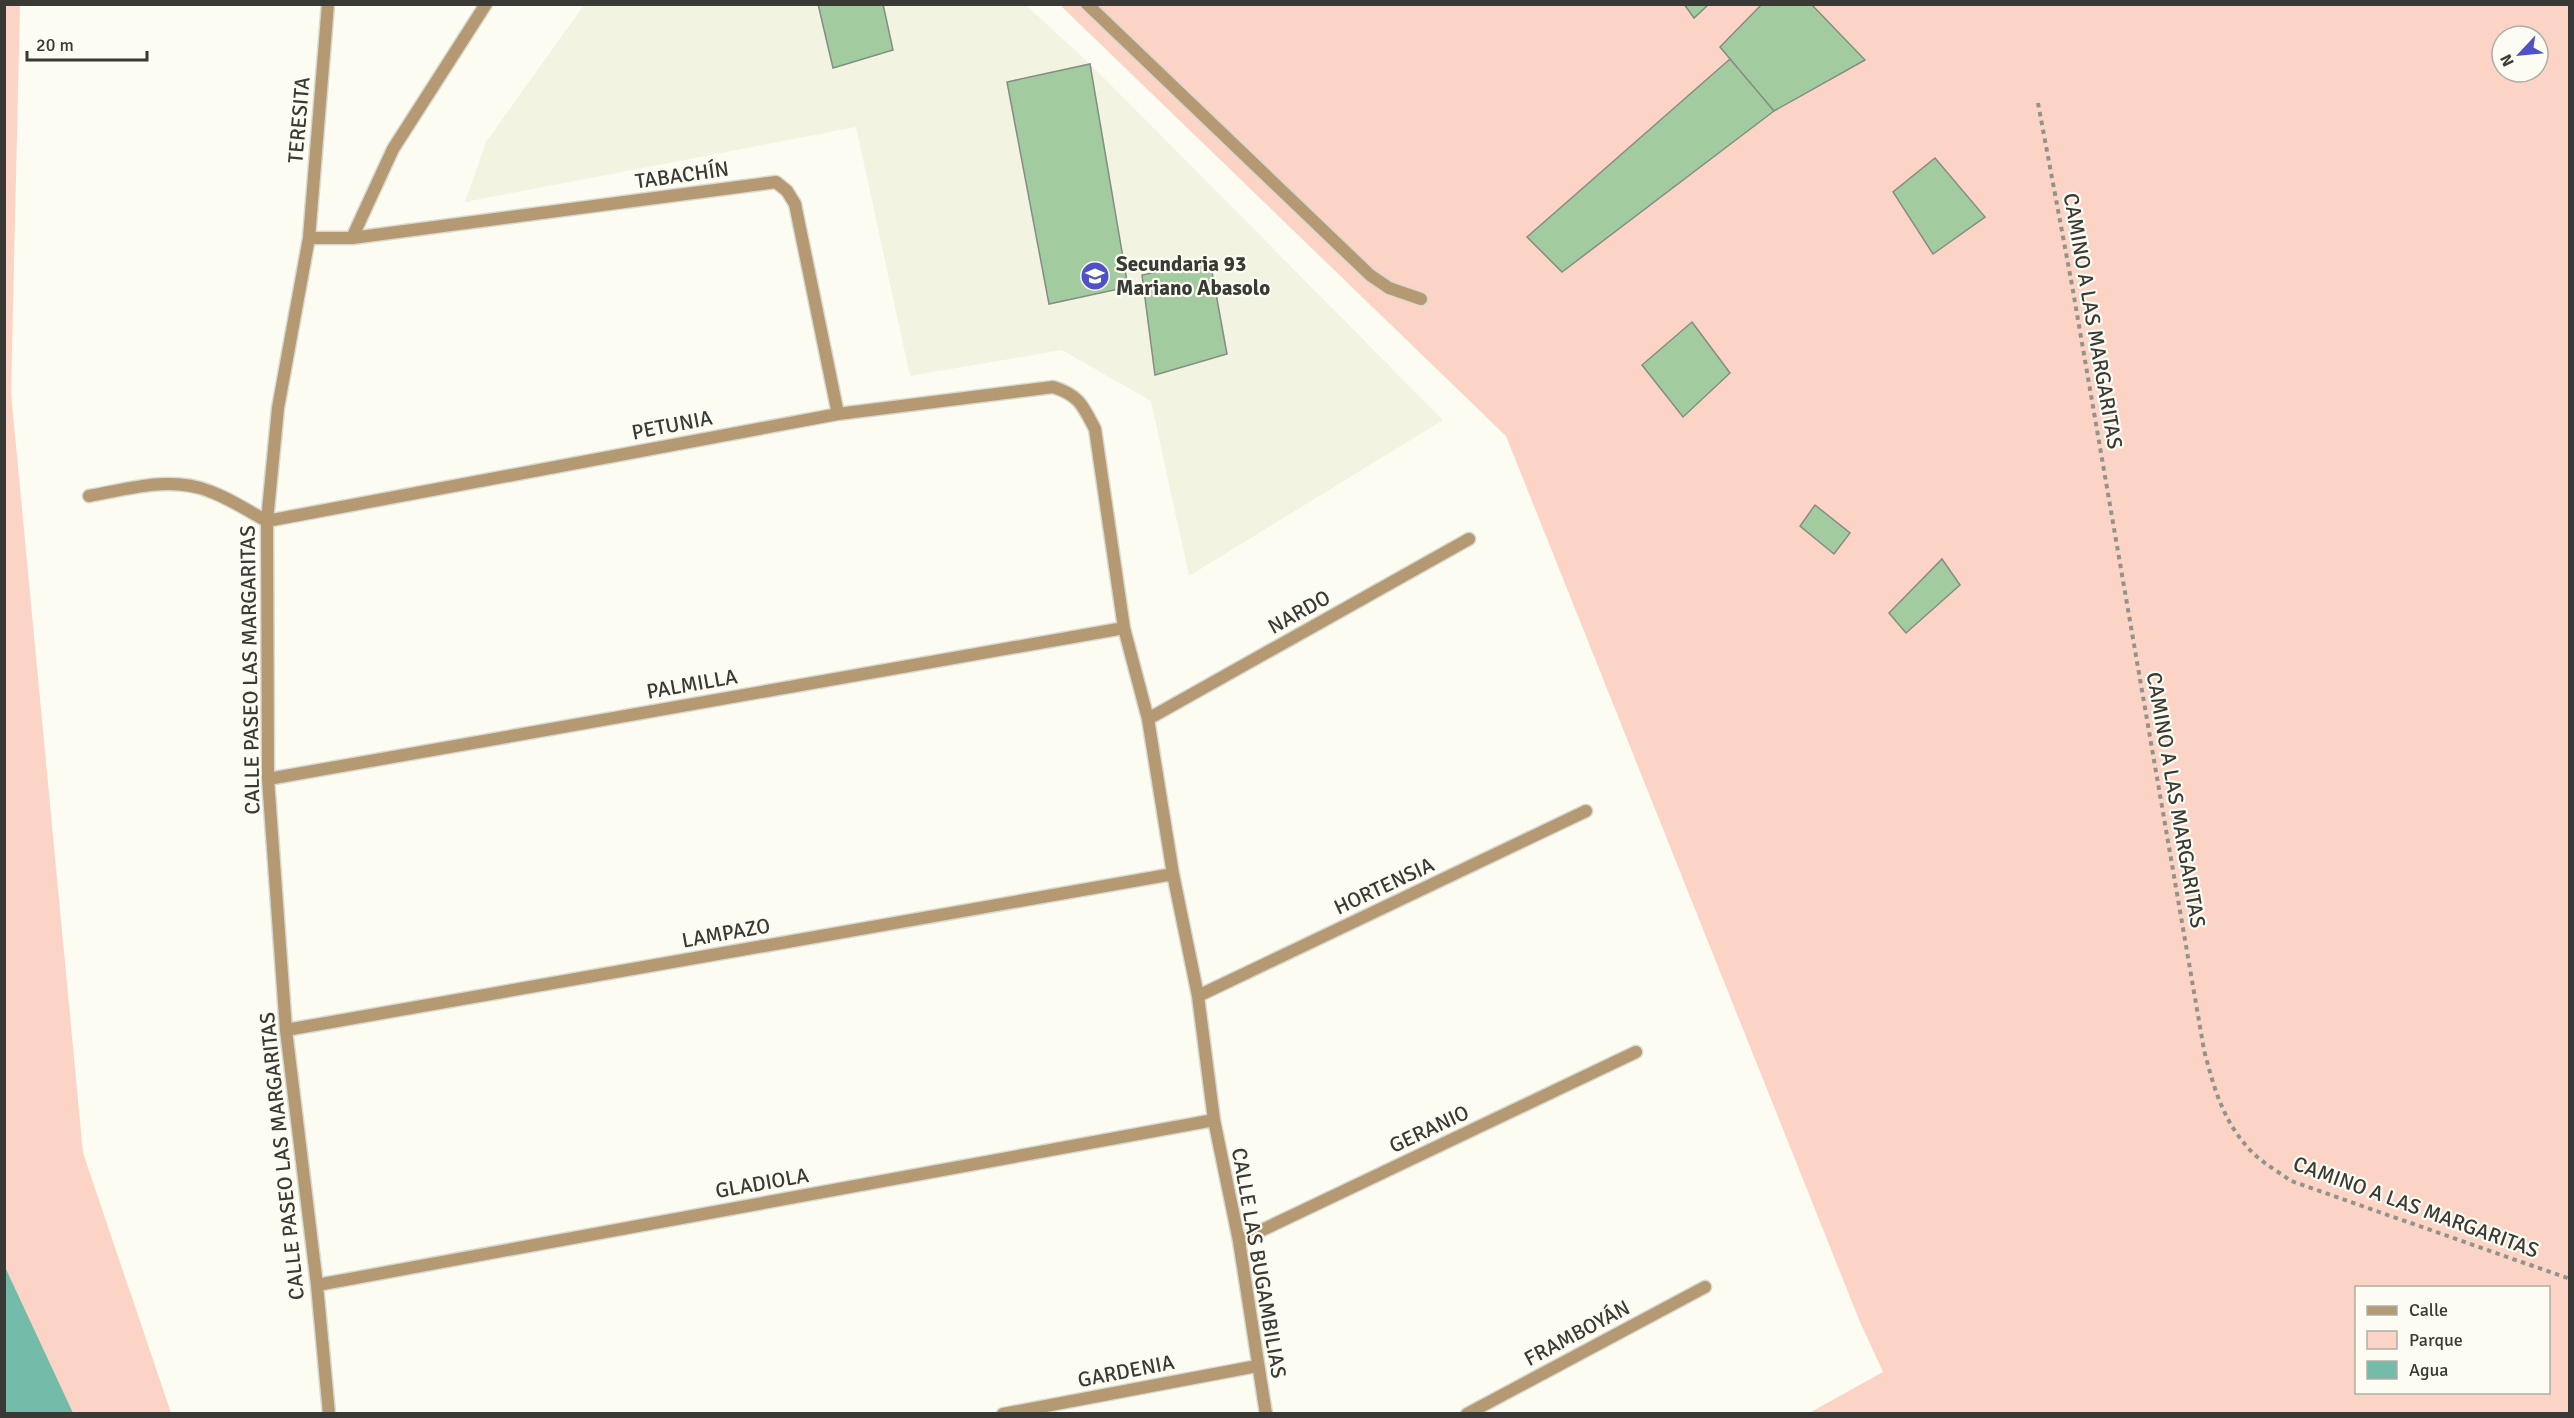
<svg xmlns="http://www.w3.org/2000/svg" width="2574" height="1418" font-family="Signika,sans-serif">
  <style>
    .built { fill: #f2f3e1 }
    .green { fill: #fcd4c6; fill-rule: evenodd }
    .water { fill: #75bbaa }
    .building { fill: #a2cc9f; stroke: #858c84; stroke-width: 1.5 }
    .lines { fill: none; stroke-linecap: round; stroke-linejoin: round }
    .service-casing { stroke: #d9d9d0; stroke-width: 15 }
    .minor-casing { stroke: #d9d9d0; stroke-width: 15 }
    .path { stroke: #93938c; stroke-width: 4; stroke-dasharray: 4.5 4.5; stroke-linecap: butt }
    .service { stroke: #b49973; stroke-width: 12 }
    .minor { stroke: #b49973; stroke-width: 12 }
    .labels { text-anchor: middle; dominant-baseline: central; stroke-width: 4.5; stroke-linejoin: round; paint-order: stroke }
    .street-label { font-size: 21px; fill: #393935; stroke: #fcfcf2 }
    .poi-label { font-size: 21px; font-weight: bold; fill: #393935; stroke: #fcfcf2; text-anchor: start }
  </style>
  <rect width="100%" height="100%" fill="#fcfcf2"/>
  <path class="built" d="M584,5H1026L1090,64L1443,420L1189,576L1151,401L1062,350L910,376L856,127L465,202L486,142Z"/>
  <path class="green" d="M20,4L11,393L83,1153L171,1413L5,1414L4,5Z
    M1060,5H2569V1413H1809L1883,1372L1860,1322L1506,436ZM2502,36H2538V72H2502ZM2356,1288H2548V1392H2356Z"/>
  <path class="water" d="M5,1267L73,1413H5Z"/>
  <path class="building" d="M818,4H883L893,50L833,68Z
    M1684,4H1709L1694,18Z
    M1762,4H1811L1865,60L1774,111L1720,47Z
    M1730,59L1774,111L1562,272L1527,237Z
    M1090,64L1128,287L1049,304L1007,82Z
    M1935,158L1985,217L1933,254L1893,192Z
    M1210,261L1227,354L1155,375L1142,275Z
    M1692,322L1730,373L1683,417L1642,365Z
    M1815,505L1850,533L1834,554L1800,526Z
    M1942,559L1960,585L1906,633L1889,613Z"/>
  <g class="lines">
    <g class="service-casing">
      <path id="service" d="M89,496C129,489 170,476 209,491C229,498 248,511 267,521"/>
    </g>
    <g class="minor-casing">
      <path id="minor" d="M1087,4L1370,275L1389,288L1421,299
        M309,238L328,4
        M352,238L776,182L787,191L795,204L838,414
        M267,521L838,414L1053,387C1079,395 1083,406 1095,429L1124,628L1148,719L1173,874L1198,996L1214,1120L1239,1241L1266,1414
        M1148,719L1469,539
        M268,779L1124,628
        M1198,996L1586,811
        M286,1030L1173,874
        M1239,1241L1636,1052
        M317,1285L1214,1120
        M329,1414L317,1285L286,1030L268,779L267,521L278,408L309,238H352L393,149L486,4
        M1003,1414L1257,1366
        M1467,1414L1705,1287"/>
    </g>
    <path class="path" d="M2038,103L2072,285L2204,1050C2214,1089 2224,1124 2253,1153C2264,1164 2279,1172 2291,1181L2570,1279"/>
    <use href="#service" class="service"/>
    <use href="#minor" class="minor"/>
  </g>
  <defs>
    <g id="school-disc" transform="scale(1.5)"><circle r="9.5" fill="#5151c7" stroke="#fcfcf2"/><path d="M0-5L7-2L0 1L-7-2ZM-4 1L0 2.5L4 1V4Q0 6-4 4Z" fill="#fff"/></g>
  </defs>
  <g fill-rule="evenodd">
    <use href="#school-disc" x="1095" y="276"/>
  </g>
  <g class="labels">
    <g class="street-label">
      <text transform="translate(299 120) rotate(-85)">TERESITA</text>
      <text transform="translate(682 175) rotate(-8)">TABACHÍN</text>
      <text transform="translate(2093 321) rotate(80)">CAMINO A LAS MARGARITAS</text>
      <text transform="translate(672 425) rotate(-11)">PETUNIA</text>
      <text transform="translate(1299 612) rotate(-29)">NARDO</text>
      <text transform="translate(250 670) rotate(-91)">CALLE PASEO LAS MARGARITAS</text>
      <text transform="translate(692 684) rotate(-10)">PALMILLA</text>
      <text transform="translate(2176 800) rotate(80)">CAMINO A LAS MARGARITAS</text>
      <text transform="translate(1384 886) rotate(-25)">HORTENSIA</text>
      <text transform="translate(726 933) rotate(-10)">LAMPAZO</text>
      <text transform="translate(1429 1129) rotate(-25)">GERANIO</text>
      <text transform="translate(282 1156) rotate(-96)">CALLE PASEO LAS MARGARITAS</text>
      <text transform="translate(762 1183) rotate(-10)">GLADIOLA</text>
      <text transform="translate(2416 1207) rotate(20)">CAMINO A LAS MARGARITAS</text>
      <text transform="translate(1259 1263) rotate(80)">CALLE LAS BUGAMBILIAS</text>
      <text transform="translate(1577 1333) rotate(-28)">FRAMBOYÁN</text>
      <text transform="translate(1126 1371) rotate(-11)">GARDENIA</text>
    </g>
    <g class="poi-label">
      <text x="1116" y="264">Secundaria 93<tspan x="1116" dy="24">Mariano Abasolo</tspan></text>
    </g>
  </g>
  <rect width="2574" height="1418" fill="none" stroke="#393935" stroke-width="12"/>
  <rect x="2355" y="1286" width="195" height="108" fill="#fcfcf2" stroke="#aeaea6" stroke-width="1.5"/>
  <rect x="2367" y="1306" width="30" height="9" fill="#b49973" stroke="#aeaea6" stroke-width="1.5"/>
  <text x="2409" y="1316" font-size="18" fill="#393935">Calle</text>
  <rect x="2367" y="1331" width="30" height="18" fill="#fcd4c6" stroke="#aeaea6" stroke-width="1.5"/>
  <text x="2409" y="1346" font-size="18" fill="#393935">Parque</text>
  <rect x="2367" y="1361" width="30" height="18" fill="#75bbaa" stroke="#aeaea6" stroke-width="1.5"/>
  <text x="2409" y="1376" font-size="18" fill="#393935">Agua</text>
  <g transform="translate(2520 54) rotate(244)"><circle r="28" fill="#fcfcf2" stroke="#aeaea6" stroke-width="1.5"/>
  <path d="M0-4.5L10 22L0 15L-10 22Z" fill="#5151c7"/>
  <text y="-9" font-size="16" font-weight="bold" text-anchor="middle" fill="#393935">N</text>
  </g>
  <path d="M27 51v9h120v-9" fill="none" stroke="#393935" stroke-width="3"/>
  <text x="36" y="51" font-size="18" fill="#393935" stroke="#fcfcf2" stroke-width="4.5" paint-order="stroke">20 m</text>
</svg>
